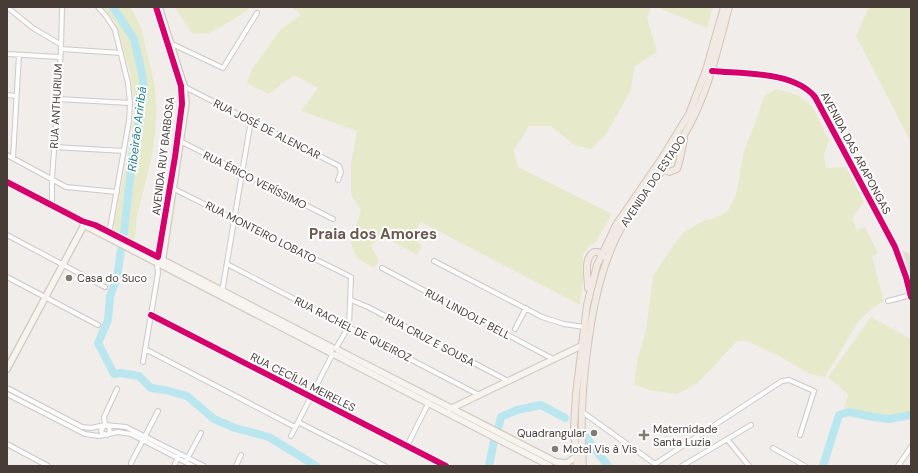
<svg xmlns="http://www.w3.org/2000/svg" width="918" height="473" font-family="'DM Sans',sans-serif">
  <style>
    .residential { fill: #e5ddd7 }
    .green { fill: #e6eaca }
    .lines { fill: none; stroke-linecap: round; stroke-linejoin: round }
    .river { stroke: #bae7ef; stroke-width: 8 }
    .street-casing { stroke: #cdc9c6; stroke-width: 6 }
    .secondary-casing { stroke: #d2cac2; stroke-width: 8 }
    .primary-casing { stroke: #d3c4b7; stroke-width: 8 }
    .street { stroke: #fdfcfc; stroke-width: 4 }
    .secondary { stroke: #f7f3ee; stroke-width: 5.5 }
    .primary { stroke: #f1eae4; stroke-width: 6 }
    .cycleway-casing { stroke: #fff; stroke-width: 8 }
    .cycleway { stroke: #d6006c; stroke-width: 6 }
    .poi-dot { fill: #827a75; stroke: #fff; stroke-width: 1.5 }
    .labels { text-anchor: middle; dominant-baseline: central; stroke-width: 4; stroke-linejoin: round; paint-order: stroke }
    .street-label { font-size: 11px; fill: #473c36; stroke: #fff }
    .poi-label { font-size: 11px; fill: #473c36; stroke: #fff; text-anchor: start }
    .water-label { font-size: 12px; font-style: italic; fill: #288093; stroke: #fff }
    .district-label { font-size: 15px; font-weight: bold; fill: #6a574d; stroke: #fff }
  </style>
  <rect width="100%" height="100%" fill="#f1edea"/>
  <path class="residential" d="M902,250L911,255V281V279Z"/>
  <path class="green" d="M103,7H130C135,15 140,23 142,32C144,38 144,44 146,50C150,66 155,81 156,98C159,137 147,178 137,215C135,224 137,232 134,240L115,230L114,224L130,144L135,108L130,72L119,33L115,22Z
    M174,7H252L231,21L209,33L193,34Z
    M292,7H651L647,18L657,52L635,66L630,92L606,134L591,149L574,145L551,126H529L514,150L518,167L612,214L596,242L588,247L583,255V281L580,305L421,222L413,236L422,246L417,255L389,239L376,241L371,246L379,261L374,268L357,258L351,244L361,210L351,195V164L357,131L301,111L318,88L294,75L269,94L247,83L252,69L281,29L301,15Z
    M657,7H713L707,28Z
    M869,7H911V142L856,36Z
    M776,89L797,95L812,106L829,140L824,155L826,168L846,167L864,202L852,219L857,230L865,227L878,253L872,257L884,301L869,311L858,322L825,377L810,374L781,357L745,340L737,341L698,383L677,394L649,390L634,384L638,357L646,330L653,276L675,243L684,232L703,221L718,217L728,211L736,195L744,151L757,118L764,96Z
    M871,317L911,339V413L889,417L873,416L844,410L848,394L828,377Z"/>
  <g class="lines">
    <path class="river" d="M113,7L134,39L142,73L144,93L132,161L124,233
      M121,250L117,278L110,296L108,320L98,343L114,374L121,373L139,376L151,388L165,390L187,396L214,419L235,428L269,437L316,466
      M498,429L501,417L517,410L541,405L565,418
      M586,437L608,466
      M489,466L494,441
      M823,466L839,415L849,412L873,417L889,419L911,415"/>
    <g class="street-casing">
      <path id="street" d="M7,7L33,28L60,44
        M98,7L106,16L115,30L128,83L130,103L129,121L109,234
        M170,43L223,68L257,13
        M61,49L121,53
        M7,54L59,57
        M712,71C743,74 794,71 815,97L895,247L906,277L911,297
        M183,86L339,166L341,172L338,180
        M7,95L16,96
        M57,99L130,103
        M178,140L333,219
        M54,147L124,151
        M7,155L66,187L117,192
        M13,158L19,55
        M170,187L351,277L349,326L336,348
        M52,205V179L61,49L62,7
        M7,235L105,287
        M434,261L542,317L564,324L584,327
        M227,264L479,395
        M382,268L553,359
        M7,277L98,325
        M222,292L251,120
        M351,300L368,307L508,381
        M888,301L911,295
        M151,315L446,466
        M515,329L526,308
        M145,349L295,427
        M143,362L158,273L157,263
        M7,388L82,427L91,428L105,425L126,427L204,466
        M7,394L85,434L99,436L118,432L131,434L193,466
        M581,411L655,464L782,381L789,380L814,391L800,435
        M298,422L385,466
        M105,425L109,427L110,433L107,435L102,433L101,430L105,425L104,417L117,389
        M291,436L332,355
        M727,439L749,466
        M7,444L48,466
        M407,446L429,402
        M773,448L805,466
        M187,459L201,433
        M131,463L158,411
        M174,466L179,455
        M236,466L241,455
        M682,466L751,425
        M898,466L911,447"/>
    </g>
    <g class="secondary-casing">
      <path id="secondary" d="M159,7L184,86L186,103L162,263
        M181,89L182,104L181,113
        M7,182L82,221L95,225L333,348
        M84,225L331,353
        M157,261L165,218
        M338,350L556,462L567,463L576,457
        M335,355L550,466
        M7,369L84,225L83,223
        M450,409L581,346"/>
    </g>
    <g class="primary-casing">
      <path id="primary" d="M662,167L663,169L669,172L677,169L680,159L684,139
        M588,288C588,277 583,258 594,252H598L603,256
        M577,466L574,427L576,394L587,305L597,265L616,225L660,161L689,114L706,70L724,7
        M583,466C580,427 582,390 587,352C592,312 599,274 616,238C628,213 645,193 662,171C670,160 677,147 684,135C708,95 717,51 729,7"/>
    </g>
    <use href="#street" class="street"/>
    <use href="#secondary" class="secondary"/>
    <use href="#primary" class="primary"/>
    <g class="cycleway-casing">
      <path id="cycleway" d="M712,71C743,74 794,71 815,97L895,247L906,277L911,297
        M7,182L82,221L95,225L158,257L175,157L182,104L181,86L156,7
        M151,315L446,466"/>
    </g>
    <use href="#cycleway" class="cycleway"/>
  </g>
  <g class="poi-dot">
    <circle cx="69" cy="278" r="4"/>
    <circle cx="594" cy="433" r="4"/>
    <path d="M642 429h4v4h4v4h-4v4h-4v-4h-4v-4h4z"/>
    <circle cx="555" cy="449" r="4"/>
  </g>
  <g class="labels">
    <g class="street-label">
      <text transform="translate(56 106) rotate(-87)">RUA ANTHURIUM</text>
      <text transform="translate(267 129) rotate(27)">RUA JOSÉ DE ALENCAR</text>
      <text transform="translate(856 153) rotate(62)">AVENIDA DAS ARAPONGAS</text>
      <text transform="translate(163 156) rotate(-83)">AVENIDA RUY BARBOSA</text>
      <text transform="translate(255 180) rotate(27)">RUA ÉRICO VERÍSSIMO</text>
      <text transform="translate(653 181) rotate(-56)">AVENIDA DO ESTADO</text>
      <text transform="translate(261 232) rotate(27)">RUA MONTEIRO LOBATO</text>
      <text transform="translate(468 314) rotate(28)">RUA LINDOLF BELL</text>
      <text transform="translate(353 329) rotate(27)">RUA RACHEL DE QUEIROZ</text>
      <text transform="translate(430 340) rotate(28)">RUA CRUZ E SOUSA</text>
      <text transform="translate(303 382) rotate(27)">RUA CECÍLIA MEIRELES</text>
    </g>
    <g class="poi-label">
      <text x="77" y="278">Casa do Suco</text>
      <text x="653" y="429">Maternidade<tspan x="653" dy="13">Santa Luzia</tspan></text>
      <text x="586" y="433" text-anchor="end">Quadrangular</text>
      <text x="563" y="449">Motel Vis à Vis</text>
    </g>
    <g class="water-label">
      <text transform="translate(137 129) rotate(-83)">Ribeirão Ariribá</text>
    </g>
    <g class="district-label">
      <text x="373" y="234">Praia dos Amores</text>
    </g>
  </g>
  <rect width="918" height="473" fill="none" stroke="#473c36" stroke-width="16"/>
</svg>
